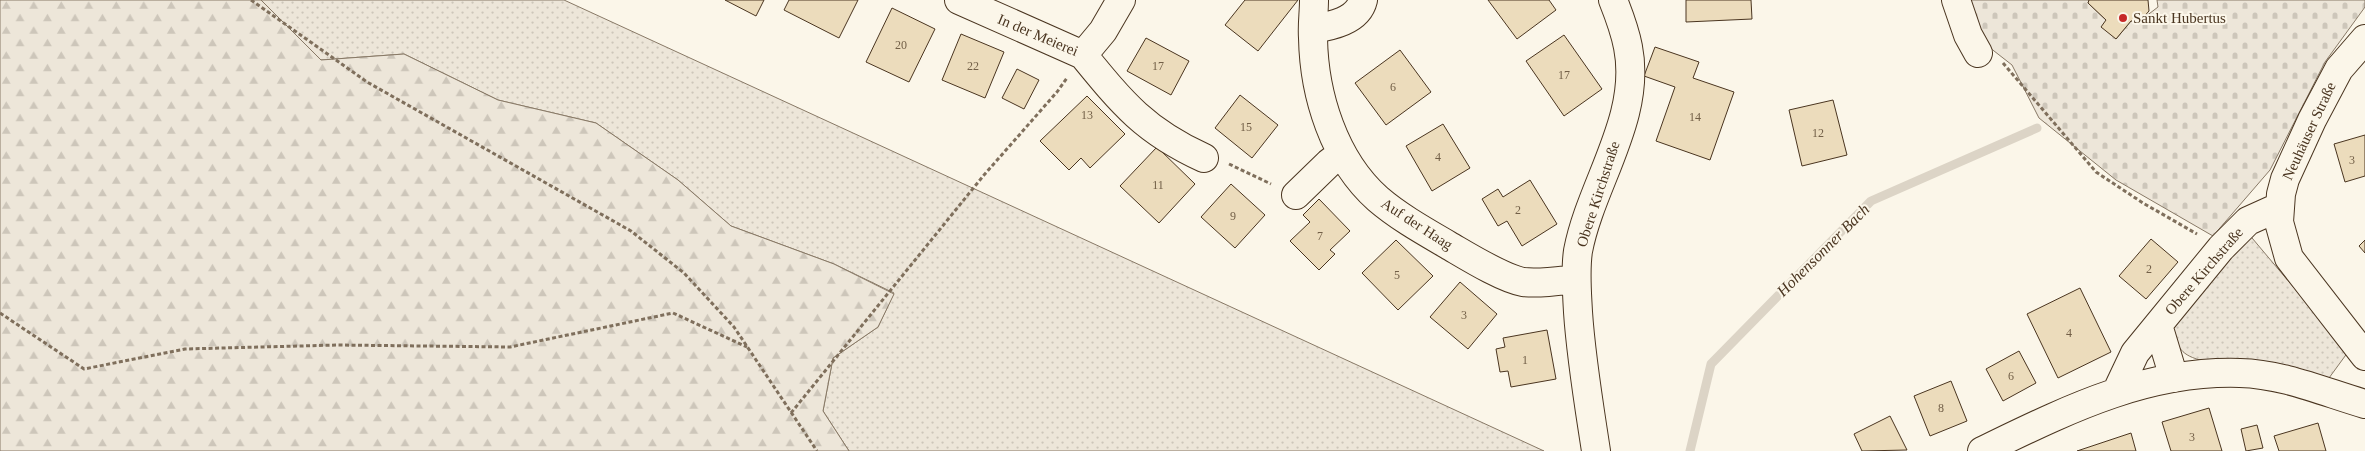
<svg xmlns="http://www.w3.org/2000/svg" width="2365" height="451" font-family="'Times New Roman',serif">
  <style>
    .green { fill: url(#green-dots); stroke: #887966 }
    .forest { fill: url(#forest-firs); stroke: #887966 }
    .cemetery { fill: url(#cemetery-stones); stroke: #887966 }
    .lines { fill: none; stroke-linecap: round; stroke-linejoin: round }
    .stream { stroke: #dcd4c6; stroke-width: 9 }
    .building { fill: #ecdcbc; stroke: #4a3520 }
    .minor-casing { stroke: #4a3520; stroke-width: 30 }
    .path { stroke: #7f6f5c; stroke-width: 3; stroke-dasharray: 4 2.5; stroke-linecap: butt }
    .minor { stroke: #fbf6e9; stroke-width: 28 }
    .poi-dot { fill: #c62828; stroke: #fbf6e9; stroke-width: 2 }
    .labels { text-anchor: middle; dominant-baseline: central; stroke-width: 4; stroke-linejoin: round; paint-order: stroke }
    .number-label { font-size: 12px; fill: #725f47 }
    .poi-label { font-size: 15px; fill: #4a3520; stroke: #fbf6e9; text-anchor: start }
    .street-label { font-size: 15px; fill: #4a3520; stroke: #fbf6e9 }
    .water-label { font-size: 16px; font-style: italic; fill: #4a3520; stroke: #fbf6e9 }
  </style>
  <defs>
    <pattern id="green-dots" width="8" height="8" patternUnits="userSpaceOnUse" patternTransform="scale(1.25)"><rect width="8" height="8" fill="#ede6d9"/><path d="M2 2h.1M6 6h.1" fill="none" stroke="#cdc6ba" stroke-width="1.8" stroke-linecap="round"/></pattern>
    <pattern id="forest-firs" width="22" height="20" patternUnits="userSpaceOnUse" patternTransform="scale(1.25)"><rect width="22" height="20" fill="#ede6d9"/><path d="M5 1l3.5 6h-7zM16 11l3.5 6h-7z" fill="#cdc6ba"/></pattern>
    <pattern id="cemetery-stones" width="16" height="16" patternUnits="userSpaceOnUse" patternTransform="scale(1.25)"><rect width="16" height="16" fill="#ede6d9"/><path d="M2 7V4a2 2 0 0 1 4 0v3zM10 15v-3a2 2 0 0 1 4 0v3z" fill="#cdc6ba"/></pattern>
  </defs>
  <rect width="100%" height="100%" fill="#fbf6e9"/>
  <path class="green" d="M261,0H564L1544,451H849L823,411L833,358L878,327L894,293L834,264L731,226L678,180L596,123L498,100L404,54L321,60Z
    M2247,232L2348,352L2329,378L2200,360C2178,354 2178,345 2170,326Z"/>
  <path class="forest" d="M0,0H261L321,60L404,54L498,100L596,123L678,180L731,226L834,264L894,294L878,327L833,358L823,411L849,451H0Z"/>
  <path class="cemetery" d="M1966,0H2089L2088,3L2106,20L2116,39L2131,21L2141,20L2158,7L2157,0H2365V7L2325,62L2270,170L2213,236L2116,180L2039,118L2012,65L1980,40Z"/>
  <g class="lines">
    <path class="stream" d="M1690,451L1711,364L1871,201L2037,128"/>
  </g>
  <path class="building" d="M725,0H764L756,16Z
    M789,0H858L839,38L784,10Z
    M1245,0H1298L1258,51L1225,25Z
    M1488,0H1549L1556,10L1517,39Z
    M1686,0H1751L1752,19L1686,22Z
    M2089,0H2148L2149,11L2141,20L2131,21L2116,39L2101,27L2106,20L2088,3Z
    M892,8L935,29L909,82L866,62Z
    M961,34L1004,52L985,98L942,80Z
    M1564,35L1602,89L1564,116L1526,61Z
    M1146,38L1189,61L1171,95L1127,71Z
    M1655,47L1699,62L1693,78L1734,92L1710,160L1656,141L1675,87L1644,76Z
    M1400,50L1431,92L1386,125L1355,83Z
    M1017,69L1039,80L1024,109L1002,98Z
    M1240,95L1278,125L1252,158L1215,128Z
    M1087,96L1125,134L1090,168L1081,158L1069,170L1040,141Z
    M1833,100L1847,155L1802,166L1789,110Z
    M1443,124L1470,168L1432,191L1406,146Z
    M2365,135V176L2345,182L2334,144Z
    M1157,147L1195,184L1159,223L1120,186Z
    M1530,180L1557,224L1522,246L1507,221L1498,226L1482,199L1498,189L1503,197Z
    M1231,184L1265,215L1235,248L1201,217Z
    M1319,199L1350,231L1330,250L1335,254L1319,270L1290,241L1310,222L1303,215Z
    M2151,239L2178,262L2146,299L2119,276Z
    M1396,240L1433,276L1398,310L1362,273Z
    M2365,240V253L2359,246Z
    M1460,282L1497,314L1468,349L1430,317Z
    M2080,288L2111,352L2058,378L2027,314Z
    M1547,330L1556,379L1511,387L1508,371L1500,372L1496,349L1505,347L1503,338Z
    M2019,351L2036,383L2003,401L1986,369Z
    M1951,381L1967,421L1930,436L1914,396Z
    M2209,408L2222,451H2171L2162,422Z
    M1890,416L1907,450L1862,451L1854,434Z
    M2318,423L2326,451H2279L2274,436Z
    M2257,425L2263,448L2246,451L2241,429Z
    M2131,433L2136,451H2077Z"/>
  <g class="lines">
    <g class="minor-casing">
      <path id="minor" d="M959,0L1083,55L1103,31L1121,0
        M1314,0C1314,13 1312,25 1313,38C1314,95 1334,160 1378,199C1399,217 1424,231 1448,245C1467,256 1502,278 1523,282C1540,284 1558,281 1576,279
        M1956,0L1968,35L1978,53
        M1313,29C1331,26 1358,21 1363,0
        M2365,39L2339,69L2312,120L2285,179L2281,194L2279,222L2289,258L2365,356
        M1083,55C1123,104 1145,131 1204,158
        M1296,195L1329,163L1342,153
        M2158,325L2174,378
        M2117,391L2135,353L2221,248L2248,221L2279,207
        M1596,451C1589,405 1581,358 1578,312C1577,292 1575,271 1578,251C1591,183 1642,118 1628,47C1625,31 1619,15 1613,0
        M1982,451C2065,411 2145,370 2240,373C2283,374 2324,392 2365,404"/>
    </g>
    <path class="path" d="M251,0L367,82L631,231L684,273L734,327L817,451
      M2003,63L2096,172L2143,203L2197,234
      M1229,164L1271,184
      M0,313L84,369L185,349L337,345L510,347L673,313L747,347
      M791,413L984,175L1057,92L1067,78"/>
    <use href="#minor" class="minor"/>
  </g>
  <circle class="poi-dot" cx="2123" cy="18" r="5"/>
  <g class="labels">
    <g class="number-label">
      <text x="901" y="45">20</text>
      <text x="973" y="66">22</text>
      <text x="1158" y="66">17</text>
      <text x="1564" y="75">17</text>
      <text x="1393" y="87">6</text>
      <text x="1087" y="115">13</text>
      <text x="1695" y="117">14</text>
      <text x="1246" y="127">15</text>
      <text x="1818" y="133">12</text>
      <text x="1438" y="157">4</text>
      <text x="2352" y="160">3</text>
      <text x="1158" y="185">11</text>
      <text x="1518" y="210">2</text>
      <text x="1233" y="216">9</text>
      <text x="1320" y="236">7</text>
      <text x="2149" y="269">2</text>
      <text x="1397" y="275">5</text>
      <text x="1464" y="315">3</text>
      <text x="2069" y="333">4</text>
      <text x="1525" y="360">1</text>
      <text x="2011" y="376">6</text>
      <text x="1941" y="408">8</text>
      <text x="2192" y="437">3</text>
    </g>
    <g class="poi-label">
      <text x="2133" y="18">Sankt Hubertus</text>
    </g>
    <g class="street-label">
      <text transform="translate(1038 35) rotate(23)">In der Meierei</text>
      <text transform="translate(2309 131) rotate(-65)">Neuhäuser Straße</text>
      <text transform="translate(1598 194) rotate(-72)">Obere Kirchstraße</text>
      <text transform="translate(1417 224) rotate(33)">Auf der Haag</text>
      <text transform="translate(2204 271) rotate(-49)">Obere Kirchstraße</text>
    </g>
    <g class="water-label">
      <text transform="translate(1823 250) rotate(-45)">Hohensonner Bach</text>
    </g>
  </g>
</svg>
